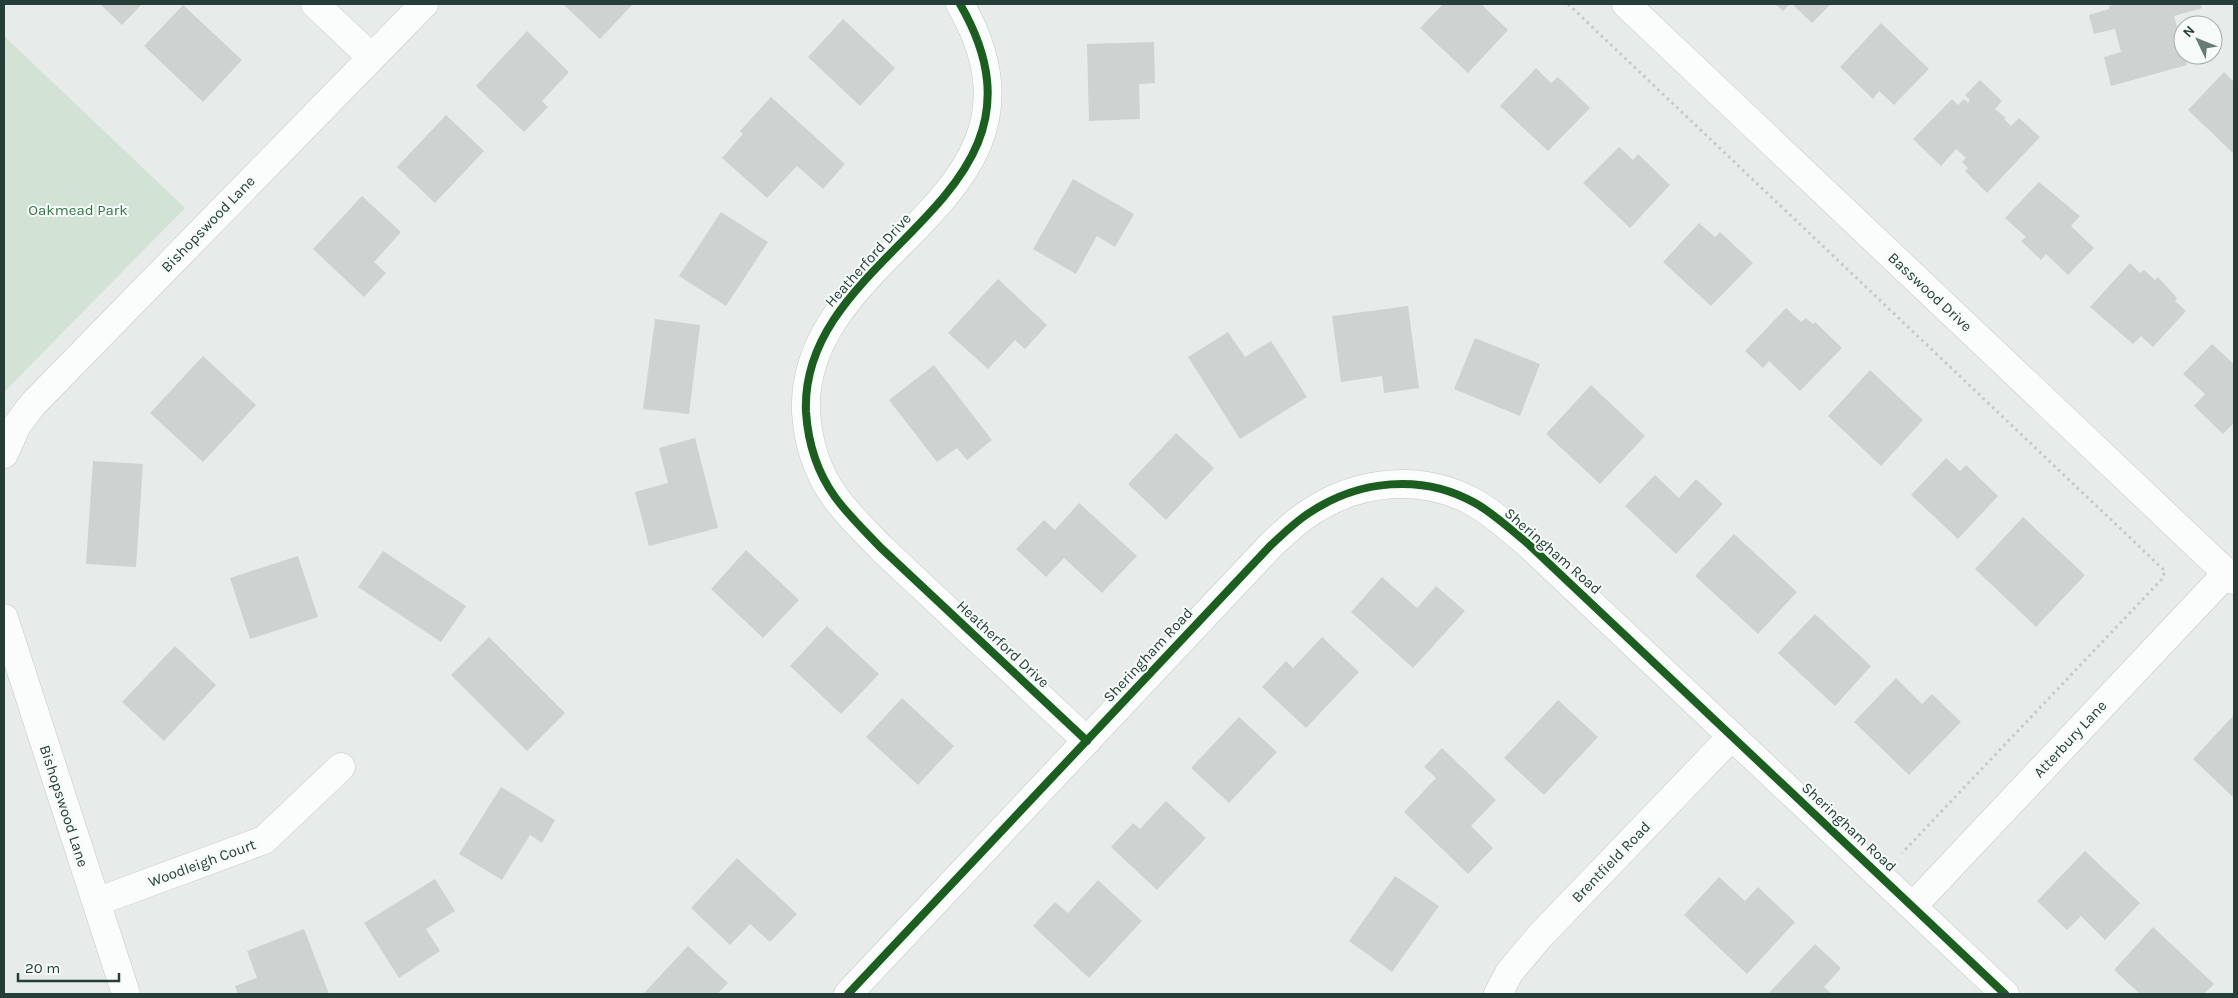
<svg xmlns="http://www.w3.org/2000/svg" width="2238" height="998" font-family="Karla,sans-serif">
  <style>
    .green { fill: #d2e3d6 }
    .building { fill: #ced3d1 }
    .lines { fill: none; stroke-linecap: round; stroke-linejoin: round }
    .minor-casing { stroke: #c4c8c6; stroke-width: 29 }
    .path { stroke: #c2cbc7; stroke-width: 3; stroke-dasharray: 2.5 4; stroke-linecap: butt }
    .minor { stroke: #fbfcfc; stroke-width: 28 }
    .cycleway-casing { stroke: #f6faf8; stroke-width: 11 }
    .cycleway { stroke: #1b5e20; stroke-width: 8 }
    .labels { text-anchor: middle; dominant-baseline: central; stroke-width: 4; stroke-linejoin: round; paint-order: stroke }
    .park-label { font-size: 15px; fill: #337249; stroke: #f6faf8 }
    .street-label { font-size: 15px; fill: #253e37; stroke: #f6faf8 }
  </style>
  <rect width="100%" height="100%" fill="#e7ebe9"/>
  <path class="green" d="M4,36L185,208L4,392Z"/>
  <path class="building" d="M100,4H142L122,25Z
    M563,4H633L600,39Z
    M1443,4H1481L1508,30L1468,73L1420,28Z
    M1775,4H1790L1783,11Z
    M1792,4H1831L1812,23Z
    M2118,4H2201L2202,8L2174,16L2187,65L2111,86L2104,57L2121,52L2115,29L2094,34L2089,15L2109,9V6Z
    M183,5L242,60L203,102L144,46Z
    M843,19L895,68L860,106L808,57Z
    M1881,23L1929,69L1894,105L1879,91L1873,99L1840,67Z
    M527,31L569,72L542,101L548,107L524,132L476,86Z
    M1154,42L1155,83L1139,84L1140,119L1089,121L1087,44Z
    M1536,68L1551,83L1558,77L1590,108L1548,151L1500,106Z
    M2224,72L2234,82V154L2188,110Z
    M1980,80L2002,101L1995,109L2006,118L2004,119L2011,126L2019,118L2040,137L1987,193L1965,171L1968,168L1962,162L1966,158L1956,149L1941,166L1913,139L1952,99L1958,105L1964,99L1968,103L1970,100L1965,95Z
    M771,97L845,164L823,189L797,166L767,198L722,158L743,134L740,131Z
    M446,115L484,151L435,203L397,167Z
    M1619,147L1633,160L1638,154L1670,185L1630,228L1583,183Z
    M1073,179L1134,214L1115,247L1097,236L1076,274L1033,249Z
    M2039,182L2080,216L2071,226L2094,248L2068,275L2046,254L2041,260L2021,241L2026,237L2005,218Z
    M362,196L401,232L374,262L386,273L364,297L313,249Z
    M721,212L768,242L726,306L679,276Z
    M1699,223L1715,237L1720,232L1753,263L1711,306L1663,262Z
    M2130,263L2140,273L2144,270L2155,280L2158,277L2177,298L2175,301L2186,311L2153,347L2141,336L2133,344L2090,307Z
    M998,279L1047,325L1025,349L1015,340L988,369L948,333Z
    M1408,306L1419,388L1384,393L1382,376L1341,382L1332,316Z
    M1786,308L1801,322L1806,318L1813,324L1815,322L1842,348L1800,391L1769,361L1763,368L1745,351Z
    M655,319L700,325L689,414L643,409Z
    M1228,332L1245,357L1271,341L1307,397L1240,439L1188,357Z
    M1475,338L1540,364L1520,416L1454,389Z
    M2212,344L2234,364V423L2223,434L2194,406L2205,394L2183,374Z
    M203,356L256,405L203,462L150,413Z
    M934,365L992,440L967,460L957,448L937,462L889,400Z
    M1870,370L1923,420L1881,466L1828,416Z
    M1591,385L1645,436L1600,484L1546,434Z
    M1176,433L1214,468L1166,520L1128,484Z
    M695,438L718,528L649,546L635,492L668,483L659,448Z
    M1946,458L1960,471L1966,465L1998,496L1958,539L1911,495Z
    M93,461L143,464L136,567L86,564Z
    M1655,475L1679,498L1696,479L1723,504L1676,554L1625,506Z
    M1079,503L1137,556L1102,593L1064,558L1046,577L1016,549L1044,520L1055,530Z
    M2023,517L2085,575L2036,627L1975,569Z
    M1734,534L1797,592L1758,634L1695,576Z
    M746,550L799,600L763,638L711,589Z
    M383,551L466,606L441,642L358,587Z
    M298,556L318,617L250,639L230,578Z
    M1382,577L1417,608L1436,586L1465,611L1413,668L1351,612Z
    M1815,614L1871,666L1835,706L1778,653Z
    M827,626L879,674L841,714L790,666Z
    M489,637L565,713L527,751L451,675Z
    M1322,637L1359,672L1306,728L1262,687L1286,661L1293,668Z
    M175,646L216,685L164,741L122,702Z
    M1896,678L1922,704L1932,694L1961,722L1909,775L1854,722Z
    M902,698L954,746L918,785L866,737Z
    M1558,700L1598,737L1544,795L1504,758Z
    M2233,716L2234,717V798L2193,759Z
    M1239,717L1277,752L1229,803L1191,768Z
    M1442,748L1496,800L1471,826L1493,848L1468,874L1404,812L1436,778L1424,767Z
    M501,787L555,820L542,843L530,835L502,880L459,854Z
    M1166,801L1206,838L1157,890L1111,847L1133,823L1140,829Z
    M2085,851L2140,903L2105,940L2081,916L2067,930L2037,901Z
    M737,858L797,914L770,942L750,924L730,945L691,908Z
    M1395,876L1439,906L1392,972L1349,941Z
    M1719,877L1745,901L1758,887L1795,922L1747,974L1684,915Z
    M435,879L455,911L426,929L440,951L399,978L364,923Z
    M1098,880L1142,921L1089,978L1033,926L1055,902L1068,913Z
    M2153,927L2214,984L2204,994H2140L2114,970Z
    M304,929L329,994H238L235,986L257,978L247,951Z
    M1815,944L1841,968L1824,987L1832,994H1768Z
    M688,946L728,983L717,994H643Z"/>
  <g class="lines">
    <g class="minor-casing">
      <path id="minor" d="M315,4L371,57
        M960,4C1074,201 799,247 806,412C808,442 817,472 835,497C848,515 865,531 880,547L1087,741
        M1626,4L2234,580
        M4,454L17,425L33,404L424,4
        M4,618L126,994
        M96,902L264,840L341,767
        M1913,906L2227,573
        M848,994L1271,545C1283,534 1295,522 1309,513C1358,480 1422,473 1475,503C1493,513 1510,529 1526,542L2005,994
        M1498,994L1509,973L1539,937L1732,736"/>
    </g>
    <path class="path" d="M1568,4L2165,571L2162,579L1902,853"/>
    <use href="#minor" class="minor"/>
    <g class="cycleway-casing">
      <path id="cycleway" d="M960,4C1074,201 799,247 806,412C808,442 817,472 835,497C848,515 865,531 880,547L1087,741
        M848,994L1271,545C1283,534 1295,522 1309,513C1358,480 1422,473 1475,503C1493,513 1510,529 1526,542L2005,994"/>
    </g>
    <use href="#cycleway" class="cycleway"/>
  </g>
  <g class="labels">
    <g class="park-label">
      <text x="78" y="210">Oakmead Park</text>
    </g>
    <g class="street-label">
      <text transform="translate(208 224) rotate(-46)">Bishopswood Lane</text>
      <text transform="translate(868 260) rotate(-48)">Heatherford Drive</text>
      <text transform="translate(1930 292) rotate(43)">Basswood Drive</text>
      <text transform="translate(1553 551) rotate(41)">Sheringham Road</text>
      <text transform="translate(1003 644) rotate(43)">Heatherford Drive</text>
      <text transform="translate(1148 655) rotate(-47)">Sheringham Road</text>
      <text transform="translate(2070 739) rotate(-47)">Atterbury Lane</text>
      <text transform="translate(64 806) rotate(72)">Bishopswood Lane</text>
      <text transform="translate(1849 827) rotate(43)">Sheringham Road</text>
      <text transform="translate(1611 862) rotate(-46)">Brentfield Road</text>
      <text transform="translate(202 863) rotate(-20)">Woodleigh Court</text>
    </g>
  </g>
  <rect width="2238" height="998" fill="none" stroke="#253e37" stroke-width="10"/>
  <g transform="translate(2198 40) rotate(313)"><circle r="24" fill="#f6faf8" stroke="#a2afab"/>
  <path d="M0-4L9 19L0 12L-9 19Z" fill="#697b75"/>
  <text y="-8" font-size="14" font-weight="bold" text-anchor="middle" fill="#253e37">N</text>
  </g>
  <path d="M18 973v8h101v-8" fill="none" stroke="#253e37" stroke-width="2.5"/>
  <text x="25" y="973" font-size="15" fill="#253e37" stroke="#f6faf8" stroke-width="4" paint-order="stroke">20 m</text>
</svg>
